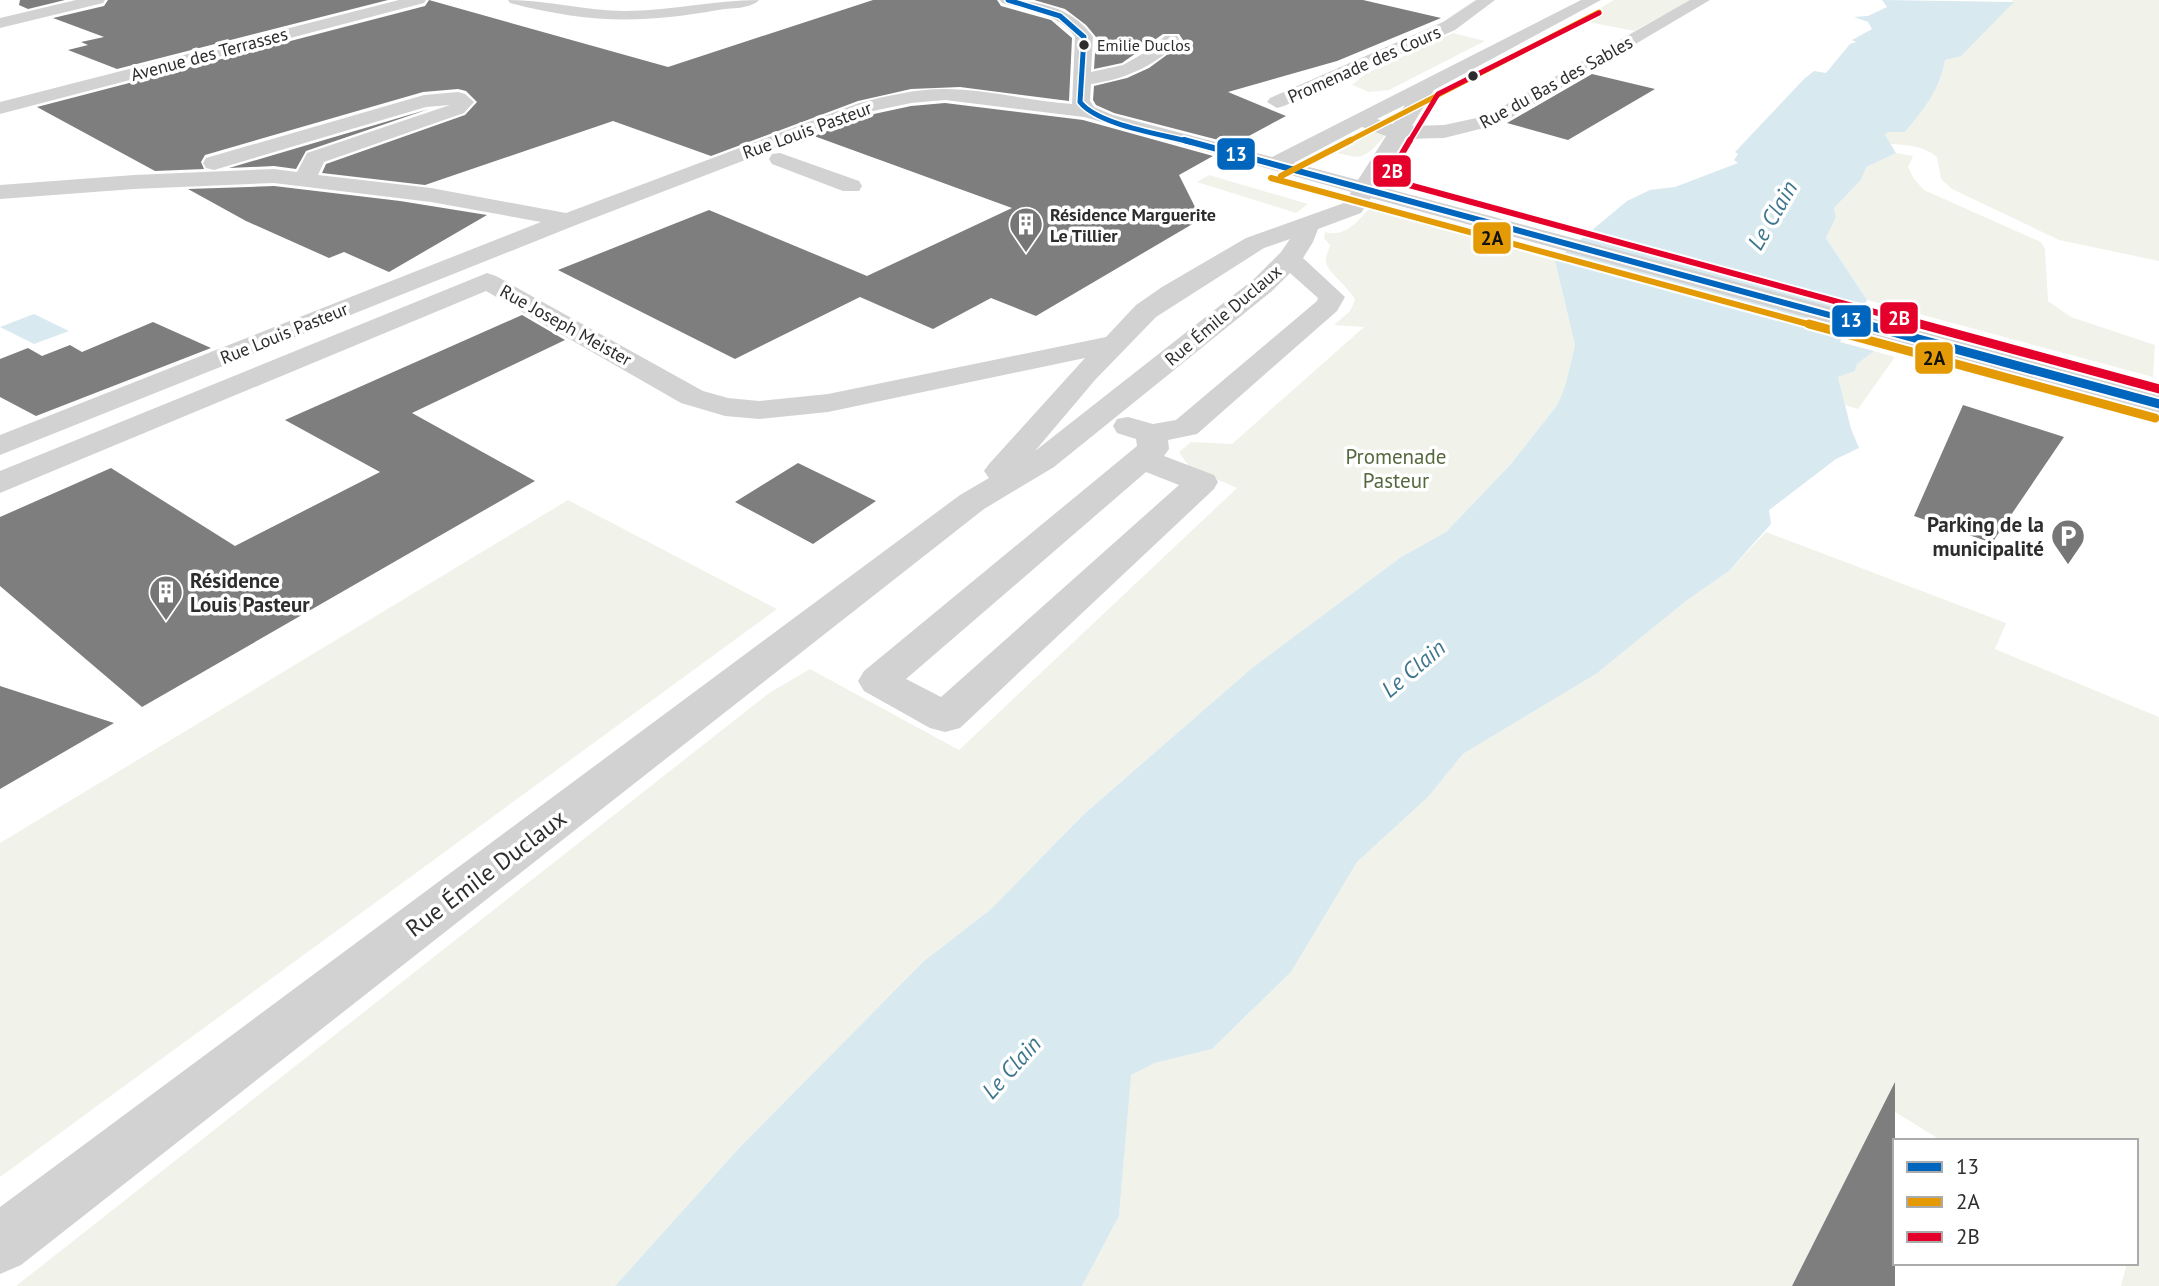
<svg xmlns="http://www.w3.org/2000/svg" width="2159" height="1286" font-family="'PT Sans',sans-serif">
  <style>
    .green { fill: #f1f3eb }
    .water { fill: #d8e9f0 }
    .building { fill: #7e7e7e }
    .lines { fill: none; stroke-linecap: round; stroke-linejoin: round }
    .minor { fill: #d2d2d2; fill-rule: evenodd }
    .bus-1-far2-casing { stroke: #fff; stroke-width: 8 }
    .bus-1-far1-casing { stroke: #fff; stroke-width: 10 }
    .bus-1-casing { stroke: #fff; stroke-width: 13 }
    .bus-2-far2-casing { stroke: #fff; stroke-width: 8 }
    .bus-2-far1-casing { stroke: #fff; stroke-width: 10 }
    .bus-2-casing { stroke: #fff; stroke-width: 13 }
    .bus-3-far2-casing { stroke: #fff; stroke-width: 8 }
    .bus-3-far1-casing { stroke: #fff; stroke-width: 10 }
    .bus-3-casing { stroke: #fff; stroke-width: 13 }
    .bus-1-far2 { stroke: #0065bd; stroke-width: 5 }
    .bus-1-far1 { stroke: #0065bd; stroke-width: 6 }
    .bus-1 { stroke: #0065bd; stroke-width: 9 }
    .bus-2-far2 { stroke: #e39a04; stroke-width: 5 }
    .bus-2-far1 { stroke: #e39a04; stroke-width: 6 }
    .bus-2 { stroke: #e39a04; stroke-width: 9 }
    .bus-3-far2 { stroke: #e4002b; stroke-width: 5 }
    .bus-3-far1 { stroke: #e4002b; stroke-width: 6 }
    .bus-3 { stroke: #e4002b; stroke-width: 9 }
    .bus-dot { fill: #2d2d2d; stroke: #fff; stroke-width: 2.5 }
    .labels { text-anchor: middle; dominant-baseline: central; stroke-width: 7; stroke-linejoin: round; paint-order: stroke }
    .far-bus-label { font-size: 16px; fill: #2d2d2d; stroke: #fff; text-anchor: start }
    .far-street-label { font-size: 18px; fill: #2d2d2d; stroke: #fff }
    .far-poi-label { font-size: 18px; font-weight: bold; fill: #2d2d2d; stroke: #fff; text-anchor: start }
    .park-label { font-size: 21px; fill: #55673c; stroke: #fff }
    .poi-label { font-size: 21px; font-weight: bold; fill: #2d2d2d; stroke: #fff; text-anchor: end }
    .water-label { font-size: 23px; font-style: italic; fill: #3e768d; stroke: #fff }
    .near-street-label { font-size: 24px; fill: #2d2d2d; stroke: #fff }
    .line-badge { stroke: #fff; stroke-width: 2.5 }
    .badge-label { font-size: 19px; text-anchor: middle; font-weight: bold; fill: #fff }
    .pale-badge-label { font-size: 19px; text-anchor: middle; font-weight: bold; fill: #111 }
  </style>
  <rect width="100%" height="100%" fill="#fff"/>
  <path class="green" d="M1614,0H1691L1634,31L1579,20Z
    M2011,0H2159V261L2059,240L1952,189L1941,179L1937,157C1922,145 1907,145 1889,144L1885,135L1888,132H1905C1924,109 1940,90 1945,60L1961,55L2013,1Z
    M1453,33L1485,41L1389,90L1369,92L1352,85L1365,74Z
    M1365,129L1386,134C1361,165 1360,158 1323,149Z
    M1896,153L1913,156L1908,167L1914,179L1924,190L2041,242L2045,249L2048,301L2071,317L2155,345L2153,377L1867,300L1826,238L1836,217L1834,208L1861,180L1865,167Z
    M1209,175L1308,204L1296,213L1197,182Z
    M1370,208L1555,261L1575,345L1566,383L1558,404L1510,465L1446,532L1401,557L1252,668L1083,815L990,910L924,961L740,1147L615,1286H16L769,693L810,669L959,750L1237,488L1190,468L1179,452L1191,442L1232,444L1364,327L1334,325L1350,311L1355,300C1350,288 1327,272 1326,262C1325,257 1329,251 1330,245L1324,238L1325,232C1346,238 1357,221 1370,208Z
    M1874,351L1895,357L1858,409L1845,405L1838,377L1855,371L1856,364Z
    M568,500L777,609L0,1177V843Z
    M1766,532L2006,623L1995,649L2159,717V1286H2121L2127,1263H2136V1141H1942L1884,1105L1792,1286H1082L1119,1216L1130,1075L1155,1063L1212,1049L1291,972L1357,862L1429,796L1463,754L1596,674L1686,601L1729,571Z"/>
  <path class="water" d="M1882,0L2014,2L1961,56L1945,60C1940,90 1924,109 1905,132H1888L1885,135L1896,153L1866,167L1861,180L1834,208L1836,217L1826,238L1867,300L1840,342L1874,351L1857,364L1855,371L1838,377L1851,429L1859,448L1836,459L1769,510L1771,524L1729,571L1686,601L1596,674L1463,754L1429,796L1357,862L1291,972L1212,1049L1155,1063L1131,1075L1119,1216L1082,1286H615L740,1147L924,961L990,910L1083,815L1252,668L1401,557L1446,532L1510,465L1558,404L1566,383L1575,345L1555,261L1627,201L1650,190L1675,187L1738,163L1734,160L1738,154L1735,152L1804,79L1814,71L1826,73L1850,44L1856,42L1852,40L1872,29L1868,22L1854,17L1868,16L1887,7Z
    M34,314L69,331L34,344L0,327Z"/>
  <path class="building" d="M20,0H65L28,9L19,5Z
    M108,0H388L117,69L68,50L88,45L81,42L104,37L53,18L104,6Z
    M429,0L668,67L873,0H997L1001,6L1051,20L1072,38L1069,101L960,87L911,89L858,101L711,156L613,121L425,185L322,173L326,164L465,115L477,102L466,91L458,89L423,92L205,155L201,162L204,169L155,171L37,107L425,6Z
    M1034,0H1363L1441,18L1337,61L1228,92L1286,116L1234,144L1114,113L1096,105L1093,100L1094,86L1127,78L1149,68L1179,46L1183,40L1179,34H1163L1122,63L1094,69L1096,37L1086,25L1065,9Z
    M1592,74L1655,89L1568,140L1507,123Z
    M945,103L1083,120L1213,156L1179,175L1201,219L1036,316L991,298L933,329L860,297L735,359L558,270L709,210L867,276L1012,208L814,136L874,114L911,106Z
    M429,109L306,151L296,169L274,166L229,168Z
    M274,186L400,201L487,215L389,272L344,252L329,258L246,221L188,189Z
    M522,315L565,340L412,413L535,481L142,707L0,586V517L111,468L235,546L380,472L285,420Z
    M153,322L211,348L36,416L0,397V359L28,348L42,356L70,345L82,352Z
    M1963,405L2064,437L1992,543L1914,516Z
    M798,463L876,501L813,544L735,502Z
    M0,686L114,723L0,789Z
    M1895,1082V1286H1792Z"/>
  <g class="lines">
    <path class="minor" d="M76,0H105L103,3L0,28V18Z
      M399,0H426L424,3L0,114V102Z
      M508,0C548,0 586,11 625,11C670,11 714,0 759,0C751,9 730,8 718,10C640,24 587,23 510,3Z
      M1000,0C1035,0 1072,6 1093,37L1091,72L1123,65L1144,53L1165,36H1177L1180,40L1177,44C1152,67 1125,79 1091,84L1090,101L1094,107L1113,115L1272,157L1581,0H1601L1434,90L1412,126L1444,125L1486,116L1690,0H1710L1500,124L1444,138L1405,139L1378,186L2159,395V413L1371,198L1361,213L1318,229L1313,242L1303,258L1345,297L1337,311L1197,434L1168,440L1169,449L1164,456L1214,475L1218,482L1214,489L960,728L945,732L930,728L864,691L858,681L864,671L1137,446L1136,439L1117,433L1113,426L1117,419L1128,417L1153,424L1176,420L1317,301L1318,298L1290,273L1272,291L1054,467L984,509L21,1265L0,1274V1207L960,495L989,478L984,471L989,464L1085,358L828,412L759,419L725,416L681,403L486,291L0,493V471L487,273L496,276L703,391L728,398L759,401L828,394L1106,337L1136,305L1162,287L1246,238L1344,203L1351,192L1084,117L945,100L911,103L873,111L576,225L0,455V435L541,222L431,202L274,183L134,189L0,199V185L134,175L274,169L297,172L307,153L450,105L426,107L214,170L206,168L203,163L206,158L424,95L458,92L465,94L474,102L464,113L324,162L318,175L431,188L566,213L859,103C887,96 915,89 944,89C987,89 1029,101 1072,104L1075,37C1060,14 1027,10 1002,3ZM1405,105L1393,124L1377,119ZM1362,127L1386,136L1358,180L1294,163ZM1290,239L1281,252L1254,279L1035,451L1095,380L1156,317L1264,248ZM1146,472L1179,485L941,697L906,679Z
      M1476,0H1495L1455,30L1284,106L1277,108L1267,102L1270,98L1443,22Z
      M780,153L859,181L862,186L859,191H843L772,164L769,159L772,154Z"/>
    <g class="bus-1-far2-casing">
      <path id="bus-1-far2" d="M1008,0L1060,16L1084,37L1080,102C1098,125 1161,134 1190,142"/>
    </g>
    <g class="bus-1-far1-casing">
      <path id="bus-1-far1" d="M1184,140L1870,326"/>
    </g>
    <g class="bus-1-casing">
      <path id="bus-1" d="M1863,324L2159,404"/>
    </g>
    <g class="bus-2-far2-casing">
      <path id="bus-2-far2" d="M1347,142L1599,12"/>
    </g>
    <g class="bus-2-far1-casing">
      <path id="bus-2-far1" d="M1281,176L1351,140
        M1271,178L1815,326"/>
    </g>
    <g class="bus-2-casing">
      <path id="bus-2" d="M1809,324L2155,418"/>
    </g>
    <g class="bus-3-far2-casing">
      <path id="bus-3-far2" d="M1409,142L1438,94L1599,13"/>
    </g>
    <g class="bus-3-far1-casing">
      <path id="bus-3-far1" d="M1410,140L1387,179L1926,326"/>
    </g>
    <g class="bus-3-casing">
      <path id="bus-3" d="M1920,324L2159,389"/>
    </g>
    <use href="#bus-1-far2" class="bus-1-far2"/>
    <use href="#bus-1-far1" class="bus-1-far1"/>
    <use href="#bus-1" class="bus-1"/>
    <use href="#bus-2-far2" class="bus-2-far2"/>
    <use href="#bus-2-far1" class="bus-2-far1"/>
    <use href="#bus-2" class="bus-2"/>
    <use href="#bus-3-far2" class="bus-3-far2"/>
    <use href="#bus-3-far1" class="bus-3-far1"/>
    <use href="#bus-3" class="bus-3"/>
  </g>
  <defs>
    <g id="building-pin" transform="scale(1.75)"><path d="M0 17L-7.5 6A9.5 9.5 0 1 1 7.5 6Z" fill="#767676" stroke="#fff"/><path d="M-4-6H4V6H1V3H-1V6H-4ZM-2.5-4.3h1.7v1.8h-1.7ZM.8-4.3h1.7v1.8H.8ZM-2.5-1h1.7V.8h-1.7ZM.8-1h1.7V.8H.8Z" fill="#fff"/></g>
    <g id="parking-pin" transform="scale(1.75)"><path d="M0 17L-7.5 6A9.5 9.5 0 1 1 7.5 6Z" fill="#767676" stroke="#fff"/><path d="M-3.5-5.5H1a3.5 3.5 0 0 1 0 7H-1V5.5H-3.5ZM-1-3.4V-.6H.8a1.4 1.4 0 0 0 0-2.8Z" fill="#fff"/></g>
  </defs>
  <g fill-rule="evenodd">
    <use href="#building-pin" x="1026" y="224"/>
    <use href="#parking-pin" x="2068" y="536"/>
    <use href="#building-pin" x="166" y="592"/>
  </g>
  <g class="bus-dot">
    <circle cx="1084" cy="45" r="6"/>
    <circle cx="1473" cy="76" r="6"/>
  </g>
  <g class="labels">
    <g class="far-bus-label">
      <text x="1097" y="45">Emilie Duclos</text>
    </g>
    <g class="far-street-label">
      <text transform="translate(209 54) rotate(-15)">Avenue des Terrasses</text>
      <text transform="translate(1364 64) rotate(-24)">Promenade des Cours</text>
      <text transform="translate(1556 82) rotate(-29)">Rue du Bas des Sables</text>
      <text transform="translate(807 130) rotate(-20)">Rue Louis Pasteur</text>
      <text transform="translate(1223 315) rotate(-40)">Rue Émile Duclaux</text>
      <text transform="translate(566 325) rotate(29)">Rue Joseph Meister</text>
      <text transform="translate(284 333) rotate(-22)">Rue Louis Pasteur</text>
    </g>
    <g class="far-poi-label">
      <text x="1050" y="214">Résidence Marguerite<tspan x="1050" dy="21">Le Tillier</tspan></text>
    </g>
    <g class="park-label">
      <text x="1396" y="456">Promenade<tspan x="1396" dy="24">Pasteur</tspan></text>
    </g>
    <g class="poi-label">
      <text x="2044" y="524">Parking de la<tspan x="2044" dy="24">municipalité</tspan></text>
      <text x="190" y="580" text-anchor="start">Résidence<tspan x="190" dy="24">Louis Pasteur</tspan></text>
    </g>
    <g class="water-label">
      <text transform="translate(1772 215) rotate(-60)">Le Clain</text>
      <text transform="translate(1413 668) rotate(-40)">Le Clain</text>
      <text transform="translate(1011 1067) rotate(-48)">Le Clain</text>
    </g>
    <g class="near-street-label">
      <text transform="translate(486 873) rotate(-37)">Rue Émile Duclaux</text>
    </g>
  </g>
  <g class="line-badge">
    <rect x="1216" y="137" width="40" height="34" rx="7" fill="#0065bd"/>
    <rect x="1372" y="154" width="40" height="34" rx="7" fill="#e4002b"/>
    <rect x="1472" y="221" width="40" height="34" rx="7" fill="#e39a04"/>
    <rect x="1879" y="301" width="40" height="34" rx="7" fill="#e4002b"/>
    <rect x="1831" y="304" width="41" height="34" rx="7" fill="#0065bd"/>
    <rect x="1914" y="341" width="40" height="34" rx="7" fill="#e39a04"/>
  </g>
  <g class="badge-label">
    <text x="1236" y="161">13</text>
    <text x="1392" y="178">2B</text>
    <text x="1899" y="325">2B</text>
    <text x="1851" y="327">13</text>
  </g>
  <g class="pale-badge-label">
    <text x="1492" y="245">2A</text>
    <text x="1934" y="365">2A</text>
  </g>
  <rect x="1893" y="1139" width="245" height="126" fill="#ffffff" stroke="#ababab" stroke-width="2"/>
  <rect x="1907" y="1162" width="35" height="10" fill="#0065bd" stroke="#ababab" stroke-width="2"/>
  <text x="1956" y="1174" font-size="21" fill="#2d2d2d">13</text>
  <rect x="1907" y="1197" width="35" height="10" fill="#e39a04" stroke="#ababab" stroke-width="2"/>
  <text x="1956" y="1209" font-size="21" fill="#2d2d2d">2A</text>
  <rect x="1907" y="1232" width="35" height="10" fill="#e4002b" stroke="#ababab" stroke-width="2"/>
  <text x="1956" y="1244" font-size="21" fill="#2d2d2d">2B</text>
</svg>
